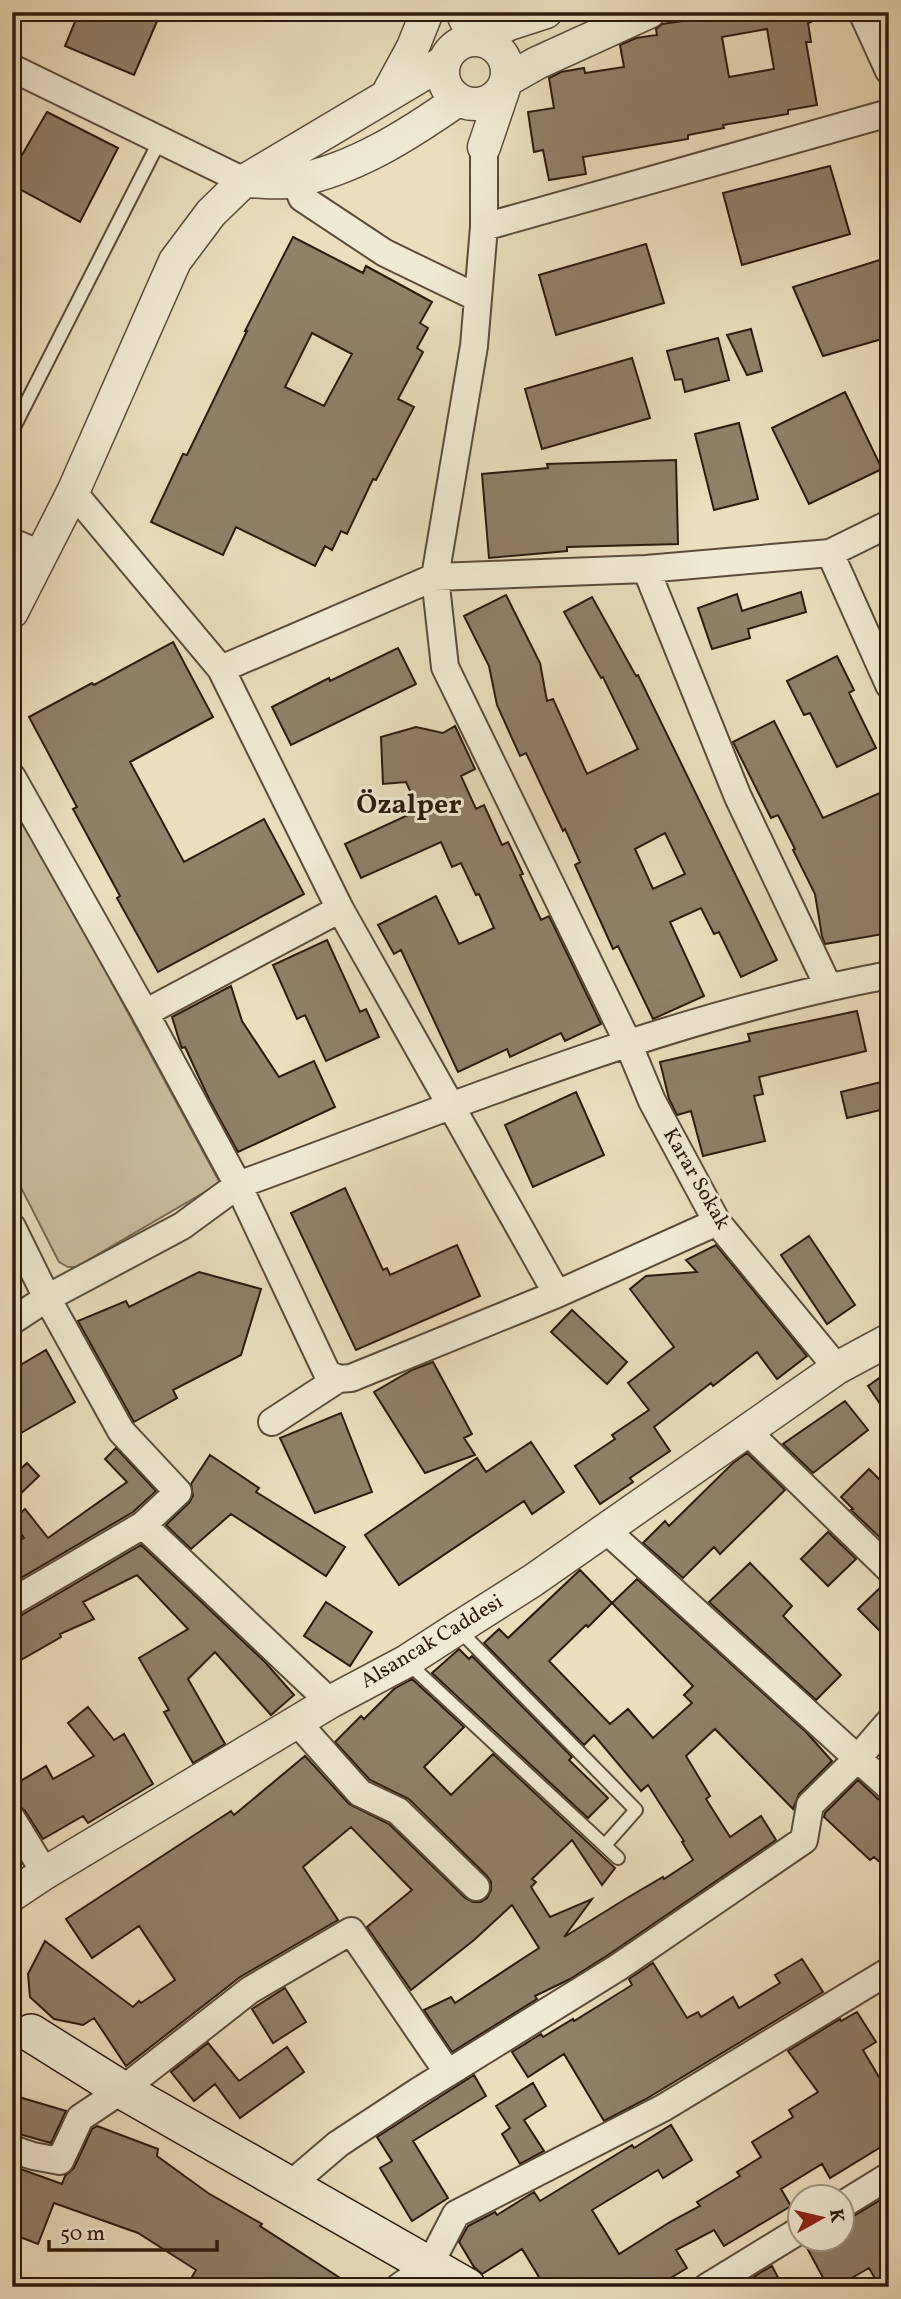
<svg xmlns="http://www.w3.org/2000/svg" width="901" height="2299" font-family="Vollkorn,serif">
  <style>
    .green { fill: #cabd9e; stroke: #7b6c56; stroke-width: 2 }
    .building { fill: #8f8068; stroke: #2c1a0d; stroke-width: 2; fill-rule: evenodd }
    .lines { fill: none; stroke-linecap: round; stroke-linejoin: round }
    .service-casing { stroke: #5c4b39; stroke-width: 16 }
    .minor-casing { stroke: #5c4b39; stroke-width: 30 }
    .tertiary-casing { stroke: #5c4b39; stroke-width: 35 }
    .secondary-casing { stroke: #2c1a0d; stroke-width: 40 }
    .service { stroke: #f1ead3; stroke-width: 12 }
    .minor { stroke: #f1ead3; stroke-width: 26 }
    .tertiary { stroke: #f1ead3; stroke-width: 32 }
    .secondary { stroke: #f1ead3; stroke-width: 37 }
    .labels { text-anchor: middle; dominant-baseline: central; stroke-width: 6; stroke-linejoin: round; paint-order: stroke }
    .street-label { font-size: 21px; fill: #2c1a0d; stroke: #f1ead3 }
    .district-label { font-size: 28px; font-weight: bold; fill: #2c1a0d; stroke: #f1ead3 }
  </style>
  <rect width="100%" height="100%" fill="#eadebc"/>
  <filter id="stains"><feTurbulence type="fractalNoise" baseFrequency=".00286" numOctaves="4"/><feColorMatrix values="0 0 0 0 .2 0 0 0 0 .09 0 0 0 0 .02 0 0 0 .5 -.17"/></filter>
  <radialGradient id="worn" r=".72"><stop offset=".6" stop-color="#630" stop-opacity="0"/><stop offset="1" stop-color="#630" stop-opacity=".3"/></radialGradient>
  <path class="green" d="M12,798L220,1183L76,1267H68L59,1262L12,1170Z"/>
  <path class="building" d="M79,12H161L134,75L65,46Z
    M689,12H810L811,22L808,23L811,42H806L817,105L788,110V114L723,125L724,128L688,135V139L583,157L586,174L549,180L543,150L534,152L528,112L554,108L549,78L561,72L584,68L585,73L624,67L620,45L636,38L657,35L656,29L662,24L690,20ZM767,29L774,69L729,77L722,37Z
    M47,112L118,148L80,222L12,185V172Z
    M830,166L850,234L742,265L723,193Z
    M293,237L363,273L366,266L432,302L420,323L428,328L417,348L423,352L398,399L414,407L376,480L373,479L347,534L341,531L332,550L325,546L315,566L236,527L223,555L151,522L183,454L187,455L247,331H245ZM312,333L352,354L324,406L285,387Z
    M646,244L664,303L556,335L539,275Z
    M889,257V337L823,356L793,287Z
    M751,329L762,371L747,375L727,335Z
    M718,338L729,380L685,392L682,379L675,380L667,351Z
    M632,358L650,418L542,449L525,389Z
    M845,392L882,469L809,504L772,428Z
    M739,423L758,499L714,510L695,434Z
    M676,460L678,544L567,547V551L489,558L482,474L548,468L547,464Z
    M801,592L806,612L748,629L750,638L712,649L698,608L737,594L742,611Z
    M506,595L540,663L547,701L553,699L587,774L638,749L603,677L601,678L564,612L592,597L636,676L638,675L777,960L741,977L719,932L714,934L701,908L670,922L704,996L653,1019L618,946L613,949L575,865L580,862L565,829L563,831L526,753L520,756L497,705L489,666L464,616ZM665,833L685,874L653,889L635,849Z
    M173,642L213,717L130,762L184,862L264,819L304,894L158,972L117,898L120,896L73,809L77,807L29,717L92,683L94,685Z
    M398,648L416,684L291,745L272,707L329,678L330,681Z
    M837,656L854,690L849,693L876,748L837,767L810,713L804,715L787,681Z
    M774,721L823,818L889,789V933L825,944L822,936L815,894L793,850L795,849L778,815L771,818L733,742Z
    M455,726L475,769L461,776L476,809L484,805L502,845L508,842L523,874L520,875L541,920L549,916L601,1024L565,1041L561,1033L510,1057L507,1049L458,1072L401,950L394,954L378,925L436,896L459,944L494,928L479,894L476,895L461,863L452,867L441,842L361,878L345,844L419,810L406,782L383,784L381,737L416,727L443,733Z
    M327,940L360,1012L366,1009L379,1037L326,1061L305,1015L297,1019L273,965Z
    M231,986L242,1021L279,1077L314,1061L335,1107L238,1152L210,1101L185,1047L182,1048L181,1046L172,1017Z
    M857,1011L866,1051L759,1077L763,1094L754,1096L765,1141L703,1156L691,1111L677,1115L669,1099L660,1062L750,1041L748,1034Z
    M889,1080V1108L847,1118L841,1092Z
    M576,1092L604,1155L533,1187L505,1125Z
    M345,1188L383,1270L387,1268L390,1275L457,1245L480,1296L356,1350L291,1213Z
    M809,1236L855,1305L827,1324L781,1255Z
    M716,1245L807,1356L777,1379L757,1352L713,1386L711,1383L654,1427L670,1451L630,1478L633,1482L600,1504L575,1466L615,1439L612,1435L649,1410L628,1383L674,1347L630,1289L646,1276L697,1272L686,1260Z
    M199,1272L261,1289L241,1355L173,1390L177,1398L134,1422L78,1321L126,1301L129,1307Z
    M572,1310L627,1362L607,1384L551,1332Z
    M46,1350L75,1402L21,1433L12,1418V1370Z
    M433,1362L472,1434L464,1438L475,1455L425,1473L374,1392L412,1370Z
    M889,1371V1417L868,1386Z
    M845,1401L868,1430L813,1473L783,1444Z
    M341,1413L372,1492L315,1513L280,1438Z
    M531,1442L564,1492L532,1514L524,1501L399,1585L365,1535L477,1458L486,1472Z
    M116,1448L156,1491L133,1512L14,1582L12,1578V1545L24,1538L12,1521L25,1509L48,1538L127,1482L105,1459Z
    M747,1453L785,1490L720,1554L714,1547L683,1578L643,1543L665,1521L669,1526L733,1463Z
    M210,1455L259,1488L256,1492L345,1547L326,1576L231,1514L191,1549L166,1525L189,1503L193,1496L191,1484Z
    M27,1463L39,1476L12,1502V1477Z
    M869,1469L889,1489V1546L851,1510L853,1509L841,1497Z
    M828,1532L856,1559L828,1586L801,1559Z
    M141,1545L265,1662L294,1695L271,1715L215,1652L188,1679L225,1744L193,1763L164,1712L169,1710L139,1658L188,1629L137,1575L83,1602L94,1619L60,1634L61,1637L12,1665V1618L20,1616Z
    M750,1563L792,1606L783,1616L841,1675L816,1700L709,1602Z
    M580,1570L612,1603L637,1579L806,1732L832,1761L799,1794L793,1809L715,1729L686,1756L710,1796L706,1799L730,1837L761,1816L776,1840L608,1955L570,1979L535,1996L537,1999L452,2052L424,2010L451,1997L455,2003L539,1948L512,1905L474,1940L411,1990L367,1927L412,1890L351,1827L303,1867L338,1920L240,1977L126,2066L94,2018L83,2025L54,2019L30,1997L28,1974L45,1941L133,2007L139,2001L141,2003L175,1980L139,1926L92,1958L66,1919L231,1811L234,1815L305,1756L349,1804L389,1824L465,1898L473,1902H481L487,1898L491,1890V1882L487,1876L409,1799L370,1780L335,1742L361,1716L364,1719L394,1689L412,1679L464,1727L424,1767L451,1795L493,1754L615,1868L602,1885L572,1840L532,1879L536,1882L531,1887L550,1917L592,1899L564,1937L627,1898L663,1877L664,1879L693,1860L682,1842L684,1841L648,1785L641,1791L594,1735L584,1745L484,1643L499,1629L508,1638ZM612,1603L693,1686L684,1695L692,1703L653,1738L628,1709L610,1724L549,1661L586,1625L588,1627Z
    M884,1584H889V1640L858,1609Z
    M326,1602L372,1632L350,1666L304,1636Z
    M459,1649L469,1659L472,1656L572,1757L569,1760L608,1798L588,1818L432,1673Z
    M88,1707L114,1740L124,1734L153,1784L88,1823L83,1816L43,1839L25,1811L12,1800V1786L46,1766L53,1779L94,1756L68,1723Z
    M858,1780L878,1799L889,1802V1870L874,1857L870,1860L824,1817L825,1813Z
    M802,1959L823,1992L646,2099L604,2121L564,2054L528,2077L512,2052L541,2034L543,2037L573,2019L574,2021L632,1985L629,1979L653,1963L687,2018L698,2012L701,2017L733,1997L739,2008L780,1983L775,1975Z
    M285,1988L306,2022L273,2043L252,2009Z
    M857,2012L876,2042L863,2050L889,2094V2142L830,2178L822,2164L781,2189L791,2206L724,2246L714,2230L676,2250L687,2268L656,2287H545L522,2249L482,2274L474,2267L459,2242L468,2226L495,2212L497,2215L534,2192L540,2201L632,2145L634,2148L671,2125L692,2160L663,2178L658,2170L592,2210L619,2254L670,2222L700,2206L697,2202L740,2176L737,2172L761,2157L752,2142L793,2117L789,2110L818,2092L788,2051L840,2019L841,2021Z
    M208,2043L239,2081L287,2047L304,2072L240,2118L215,2084L194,2101L171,2072Z
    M474,2075L486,2096L413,2141L448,2198L412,2221L380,2168L392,2161L377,2137Z
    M533,2083L546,2106L524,2120L544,2151L520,2164L502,2134L510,2128L496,2106Z
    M12,2095L66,2111L51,2143L12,2132Z
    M97,2126L158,2149L157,2156L208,2193L262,2224L260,2226L354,2287H186L196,2270L138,2233L54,2203L38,2244L12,2234V2166L62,2184L65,2176L74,2168L92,2129Z
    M889,2195V2287H880L869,2268L836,2287H828L807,2248L823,2239H842V2221L850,2218Z
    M772,2266L783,2287H738L760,2273Z"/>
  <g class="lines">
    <g class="service-casing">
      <path id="service" d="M12,431L160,140
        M458,1629L636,1810L605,1845
        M408,1663L618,1858"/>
    </g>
    <g class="minor-casing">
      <path id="minor" d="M862,12L889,71
        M12,68L244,181
        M484,147V227L474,346L435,577L445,667L628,1043L652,1101L717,1222L837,1368
        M295,181L302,198L385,253L478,298
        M484,227L889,113
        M73,492L221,669L340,909L557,1294
        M12,542L41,554
        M830,553L889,685
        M646,569L738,797L828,986
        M221,669L435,577L646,569L830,553L889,524
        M12,777L145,1013L238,1185C452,1107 665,1017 889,975
        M145,1013L340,909
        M12,1227L47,1298L12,1321
        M272,1422L338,1379
        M747,1431L889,1569
        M143,1525L178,1492L121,1431L47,1298L182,1226L238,1185L327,1373L338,1379L351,1378L557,1294L717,1222
        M606,1530L889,1787
        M12,1602L143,1525L330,1702
        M297,1722L360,1793L398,1811L476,1887
        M12,1819L45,1873
        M12,2149L33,2156L60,2161L80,2118L122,2090L250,1990L351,1931L448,2073
        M290,2185L338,2144L417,2092L617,1968L804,1840L810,1805L857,1759L889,1722
        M842,2205L889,2176
        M399,2287L429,2266L456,2214L663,2108L889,1971
        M707,2287L800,2230"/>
    </g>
    <g class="tertiary-casing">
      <path id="tertiary" d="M462,12L474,39
        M443 72a32 32 0 1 1 64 0a32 32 0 1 1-64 0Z
        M479,40L509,24L546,12
        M507,80L537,63L649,12
        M387,95L413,47L427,12
        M484,147L504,88
        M245,181C261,181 279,184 294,181C355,169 408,135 458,100
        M12,612L73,492L175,261L211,213L244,181L444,62
        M12,1895L45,1873L330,1702L407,1661L458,1628L532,1581L837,1368L889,1340"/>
    </g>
    <g class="secondary-casing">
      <path id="secondary" d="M31,2033L122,2090L467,2287"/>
    </g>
    <use href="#service" class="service"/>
    <use href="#minor" class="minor"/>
    <use href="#tertiary" class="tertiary"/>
    <use href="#secondary" class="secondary"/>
  </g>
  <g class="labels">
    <g class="street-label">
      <text transform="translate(696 1179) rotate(60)">Karar Sokak</text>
      <text transform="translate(432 1642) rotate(-31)">Alsancak Caddesi</text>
    </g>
    <g class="district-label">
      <text x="409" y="805">Özalper</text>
    </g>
  </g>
  <rect width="901" height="2299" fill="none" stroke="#eadebc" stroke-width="42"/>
  <rect x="14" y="14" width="873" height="2271" fill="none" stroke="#2c1a0d" stroke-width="3.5"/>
  <rect x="21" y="21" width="859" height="2257" fill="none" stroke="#2c1a0d" stroke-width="2"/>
  <g transform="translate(821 2218) rotate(82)"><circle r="33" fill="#f1ead3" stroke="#a29784" stroke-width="2"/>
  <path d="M0-5L12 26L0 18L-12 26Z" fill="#8f2418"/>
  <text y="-10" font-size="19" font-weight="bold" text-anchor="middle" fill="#2c1a0d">K</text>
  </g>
  <path d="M49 2240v10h168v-10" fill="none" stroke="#2c1a0d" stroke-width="3.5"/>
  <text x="60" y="2240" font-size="21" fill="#2c1a0d" stroke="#f1ead3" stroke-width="5" paint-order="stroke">50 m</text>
  <rect width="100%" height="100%" filter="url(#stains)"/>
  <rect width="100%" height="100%" fill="url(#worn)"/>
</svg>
